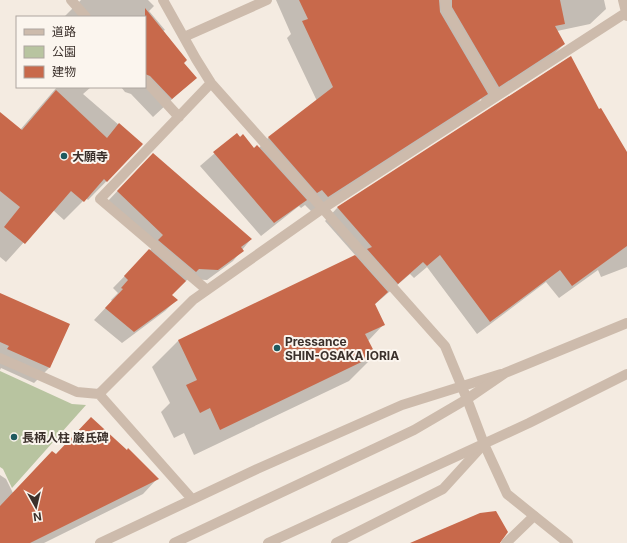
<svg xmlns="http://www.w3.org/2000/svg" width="627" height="543" font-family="Inter,'Noto Sans JP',sans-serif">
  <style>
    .green { fill: #b8c4a0 }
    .shadow { fill: #0003 }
    .building { fill: #c8694b }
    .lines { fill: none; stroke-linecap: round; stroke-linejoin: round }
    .minor { stroke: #cdbbac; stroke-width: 10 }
    .tertiary { stroke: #cdbbac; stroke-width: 10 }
    .poi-dot { fill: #1f5a5e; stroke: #fbf5ee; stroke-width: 1.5 }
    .labels { text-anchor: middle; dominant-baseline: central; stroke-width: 4; stroke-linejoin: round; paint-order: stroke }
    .poi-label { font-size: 12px; font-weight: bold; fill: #3b302b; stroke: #fbf5ee; text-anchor: start }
  </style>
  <rect width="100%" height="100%" fill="#f4ebe1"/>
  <path class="green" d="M0,371L72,404L86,405L12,488L3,469L0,467Z"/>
  <path class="shadow" d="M81,0H148L154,6L149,11L165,30L163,31L172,42L171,43L183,64L195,78L153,117L131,94L125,92L121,87H145V17H64Z
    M276,0H604L606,9L590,24L557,31L564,44L548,60L483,102L481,99L471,110L312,212L305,205L301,208L299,206L261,236L200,166L237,134L254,149L259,148L268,138L317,101L287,38L291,34Z
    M570,57L598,111L627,154V267L601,277L598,270L559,298L546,282L477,334L427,267L414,278L410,274L374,305L384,324L368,341L375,355L349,381L194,455L184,433L174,438L161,412L170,403L152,367L178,341L356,256L325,221L337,208Z
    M57,87H91L83,94L142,145L88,200L86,198L64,220L53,210L6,262L0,257V114L20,130Z
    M143,164L251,239L233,261L207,280L188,279L171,295L176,300L165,311L122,343L94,320L112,301L111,300L118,293L113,288L154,246L107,202Z
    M0,302L69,325L49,368L34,383L1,368L0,370Z
    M55,455L157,479L143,494L44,543H0V475L6,479L13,493Z"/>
  <path class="building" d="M299,0H439L440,12L488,94L328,197L322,190L317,193L268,137L333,87L302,21L308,19Z
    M452,0H560L565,24L555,26L565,44L499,87L452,7Z
    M145,8L187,60L184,63L197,78L172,99L150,76L145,74Z
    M571,56L599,109L601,108L627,152V246L572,286L560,270L490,322L440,255L427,266L423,262L398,284L367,249L372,247L337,207Z
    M56,90L107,138L119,123L143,144L107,182L104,179L84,202L71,191L25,244L4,227L20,207L0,191V112L22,130Z
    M237,133L240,137L243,134L254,148L257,145L307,200L274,223L213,152Z
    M153,153L252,239L241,247L244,251L218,270L199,269L196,272L158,240L163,235L117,191Z
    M149,249L186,281L172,295L178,300L134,332L105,308L123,289L121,288L128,280L124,276Z
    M355,255L388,292L375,304L385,325L365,334L376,355L220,430L210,408L200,413L186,385L197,380L178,340Z
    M0,293L70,324L50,368L7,349L9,346L0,342Z
    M91,417L127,450L128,448L159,479L30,543H0V506L52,451L56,454Z
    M496,511L508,532L500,543H410L480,513Z"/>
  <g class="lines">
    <path class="minor" d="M71,0L86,17
      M163,0L196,59L211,83L445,346L467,399
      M445,0L446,9L496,95
      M623,0L627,16
      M184,37L267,0
      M145,80L179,117
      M207,290L100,199L211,83
      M0,358L77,392L99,394L192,499
      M99,394L193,300L322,209L627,12
      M100,543L257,469L402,405L501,374
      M336,543L443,489L484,444
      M506,543L534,516"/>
    <path class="tertiary" d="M467,399L484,444L507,494L568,543
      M174,543L414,430L467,399L505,373L627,323
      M268,543L529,423L627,374"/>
  </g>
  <g class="poi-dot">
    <circle cx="64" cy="156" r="4"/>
    <circle cx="277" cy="348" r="4"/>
    <circle cx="14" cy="437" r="4"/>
  </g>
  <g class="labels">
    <g class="poi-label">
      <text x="72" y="156">大願寺</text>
      <text x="285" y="341">Pressance<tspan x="285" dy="14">SHIN-OSAKA IORIA</tspan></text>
      <text x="22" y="437">長柄人柱 巌氏碑</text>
    </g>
  </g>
  <rect x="16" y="16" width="130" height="72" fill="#fbf5ee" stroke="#aea6a0"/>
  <rect x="24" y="29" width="20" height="6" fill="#cdbbac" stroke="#aea6a0"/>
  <text x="52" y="36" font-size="12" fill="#3b302b">道路</text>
  <rect x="24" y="46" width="20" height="12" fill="#b8c4a0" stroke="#aea6a0"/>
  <text x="52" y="56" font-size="12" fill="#3b302b">公園</text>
  <rect x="24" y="66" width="20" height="12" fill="#c8694b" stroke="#aea6a0"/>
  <text x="52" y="76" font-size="12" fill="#3b302b">建物</text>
  <g transform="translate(36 507) rotate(172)" stroke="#fbf5ee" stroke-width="3" paint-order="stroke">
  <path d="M0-3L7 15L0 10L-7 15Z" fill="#3b302b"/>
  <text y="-6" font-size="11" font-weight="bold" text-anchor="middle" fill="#3b302b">N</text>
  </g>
</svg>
